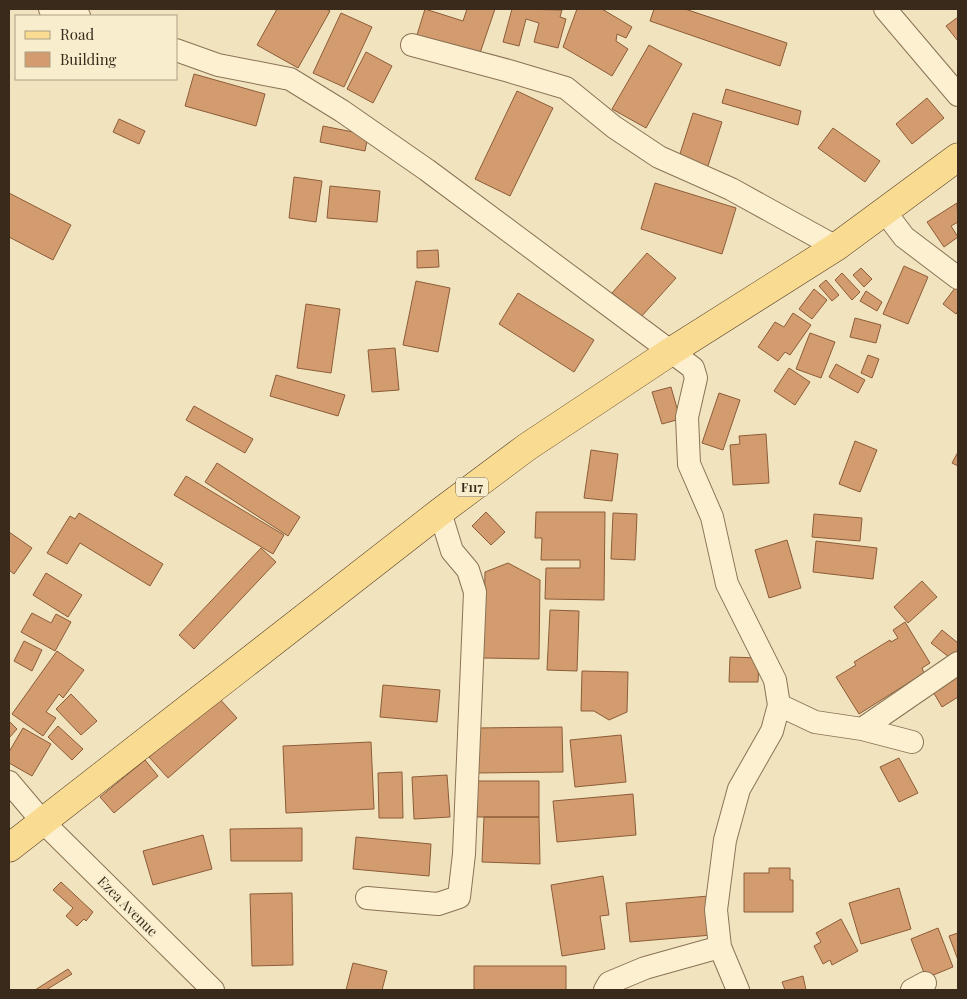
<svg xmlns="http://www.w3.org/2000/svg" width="967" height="999" font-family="'Playfair Display',serif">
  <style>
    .building { fill: #d39c6f; stroke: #8c5c39 }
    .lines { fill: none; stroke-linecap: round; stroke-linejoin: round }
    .street-casing { stroke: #8b7355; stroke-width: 24 }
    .primary-casing { stroke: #58402a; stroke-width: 29 }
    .street { stroke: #fcf0d1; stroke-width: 22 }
    .primary { stroke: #f9db91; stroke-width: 28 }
    .labels { text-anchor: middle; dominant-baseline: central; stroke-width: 4.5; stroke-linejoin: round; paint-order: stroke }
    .shield { fill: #f8edcd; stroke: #726450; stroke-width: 1 }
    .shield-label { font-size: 12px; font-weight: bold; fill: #392a1b }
    .street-label { font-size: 14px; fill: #392a1b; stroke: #f8edcd }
  </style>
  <rect width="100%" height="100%" fill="#f1e3bd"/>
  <path class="building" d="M277,9H326L330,11L298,68L257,45Z
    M425,9L463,21L467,9H495L479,56L417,35Z
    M512,9L562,10L560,17L566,19L558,48L534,42L539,23L526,19L519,46L503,42Z
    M577,9H602L632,27L626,38L617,34L616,41L628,49L612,76L563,47Z
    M654,9H685L787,43L780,66L650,21Z
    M341,13L372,27L344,87L313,73Z
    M958,17V41L946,26Z
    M649,45L682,64L646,128L612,109Z
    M366,52L392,66L373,103L347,89Z
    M194,74L265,94L256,126L185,106Z
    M726,89L801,111L798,125L722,103Z
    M517,91L553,108L510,196L475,179Z
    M927,98L944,118L912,144L896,124Z
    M693,113L722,122L707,169L678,160Z
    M119,119L145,131L139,144L113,132Z
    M323,126L368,135L365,151L320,142Z
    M833,128L880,161L865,182L818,148Z
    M294,177L322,181L316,222L289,218Z
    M655,183L736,208L722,254L641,229Z
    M330,186L380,191L377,222L327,218Z
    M9,193L71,225L53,260L9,237Z
    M957,203L958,222L951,226L958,237L944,247L927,222Z
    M438,250L439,267L417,268V251Z
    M647,253L676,278L641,317L612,293Z
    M904,266L928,277L908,324L883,314Z
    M861,268L872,279L864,287L853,275Z
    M842,273L860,292L852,300L835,280Z
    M826,280L839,295L832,301L819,286Z
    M416,281L450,288L438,352L403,345Z
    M955,288L958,290V311L956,314L943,304Z
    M814,289L827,300L812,319L799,309Z
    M866,291L882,302L877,311L860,301Z
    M518,293L594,340L574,372L499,324Z
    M306,304L340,309L331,373L297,368Z
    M793,313L811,325L790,355L785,352L778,361L758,347L775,322L784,327Z
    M855,318L881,325L876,343L850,337Z
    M810,333L835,342L821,378L796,369Z
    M395,348L399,390L372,392L368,350Z
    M868,355L879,359L872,378L861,373Z
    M836,364L865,380L858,393L829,377Z
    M789,368L810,382L795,405L774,391Z
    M276,375L345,395L338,416L270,396Z
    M671,387L680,419L662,424L652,392Z
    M719,393L740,400L723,450L702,443Z
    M194,406L253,439L245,453L186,420Z
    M766,434L769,483L733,485L730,445L740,444L739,436Z
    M855,441L877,450L860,492L839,484Z
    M591,450L618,454L612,501L584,498Z
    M958,452V466L952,463Z
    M217,463L300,517L288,536L205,482Z
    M186,476L284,535L273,554L174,495Z
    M486,512L505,532L491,545L472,526Z
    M536,512H605L604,600L545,599L546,568H580V560H541L542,538H535Z
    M79,513L163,564L150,586L80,543L67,564L47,553L70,516L75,519Z
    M613,513L637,514L635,560L611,559Z
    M814,514L862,518L860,541L812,537Z
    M9,532L32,548L14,574L9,570Z
    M787,540L801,588L769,598L755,550Z
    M816,541L877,548L873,579L813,572Z
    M261,548L276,562L194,649L179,635Z
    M508,563L540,580L539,659L483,658L485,572Z
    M46,573L82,595L68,617L33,595Z
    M922,581L937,597L908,623L894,607Z
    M550,610L579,611L577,671L547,670Z
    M32,613L51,623L56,614L71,622L55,651L21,632Z
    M905,622L930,663L922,668L924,673L859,714L836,677L856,665L854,662L890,640L891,642L898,638L893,630Z
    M942,630L958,643V655L954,661L931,643Z
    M24,641L42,650L32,671L14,661Z
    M57,651L84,670L63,698L59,694L46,712L56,718L43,736L12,714Z
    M730,657L759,658L758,682H729Z
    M582,671L628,672L627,712L609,720L594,711H581Z
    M958,674V697L942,707L932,690Z
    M383,685L440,690L437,722L380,717Z
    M71,694L97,721L81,735L56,709Z
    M218,697L237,718L168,778L149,757Z
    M9,721L17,729L9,738Z
    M58,726L83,749L72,760L48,737Z
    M562,727L563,772L477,773L476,728Z
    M23,728L51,744L32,776L9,763V752Z
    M621,735L626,782L575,787L570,740Z
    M371,742L374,809L286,813L283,746Z
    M899,758L918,793L899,802L880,767Z
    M145,760L158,776L114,813L100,797Z
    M402,772L403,818H379L378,773Z
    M447,775L450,817L414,819L412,777Z
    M476,781H539V817H476Z
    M633,794L636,835L557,842L553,801Z
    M484,817H539L540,864L482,862Z
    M302,828V861H231L230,829Z
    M203,835L212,869L153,885L143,851Z
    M356,837L431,844L429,876L353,869Z
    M769,868H790V880H793V912H744V873H769Z
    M603,876L609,915L600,916L605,949L562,956L551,885Z
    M61,882L93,912L86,921L84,919L77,926L66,916L73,908L53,890Z
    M899,888L911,929L861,944L849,903Z
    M292,893L293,965L252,966L250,894Z
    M709,896L712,935L630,942L626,903Z
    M841,919L858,951L832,965L830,960L823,964L814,946L821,942L816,933Z
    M938,928L953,967L926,978L911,939Z
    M958,933V960L949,936Z
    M353,963L387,971L382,990H346Z
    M474,966H566V990H474Z
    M68,969L72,974L46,990H35Z
    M803,976L806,990H785L782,982Z"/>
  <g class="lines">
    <g class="street-casing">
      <path id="street" d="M50,9L79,16
        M885,9L958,95
        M412,45L509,71L566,88L614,127L659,157L731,189L836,247
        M176,50L218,65L290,79L342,111L427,170L693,368L696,378L687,417L689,464L712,517L727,584L775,680L779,705L772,731L739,789L725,840L716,910L720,947L738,990
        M885,212L904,237L958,278
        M779,705L815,722L862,729L912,742
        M862,729L958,663
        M9,782L42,821L213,990
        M367,898L438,904L459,897L464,854L475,592L468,570L452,551L440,512
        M605,990L609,983L645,968L720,947
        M912,990L925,983"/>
    </g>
    <g class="primary-casing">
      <path id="primary" d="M9,848L440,512L527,447L670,352L836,247L958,157"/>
    </g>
    <use href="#street" class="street"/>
    <use href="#primary" class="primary"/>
  </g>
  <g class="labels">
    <rect class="shield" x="456" y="477.5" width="32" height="19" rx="4"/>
    <g class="shield-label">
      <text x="472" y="487">F117</text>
    </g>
    <g class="street-label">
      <text transform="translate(128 906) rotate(45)">Ezea Avenue</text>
    </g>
  </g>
  <rect width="967" height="999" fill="none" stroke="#392a1b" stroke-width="20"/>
  <rect x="15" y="15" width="162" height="65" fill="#f8edcd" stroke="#ac9f86"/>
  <rect x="25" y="31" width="25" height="8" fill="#f9db91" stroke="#ac9f86"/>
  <text x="60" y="40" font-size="15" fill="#392a1b">Road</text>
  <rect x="25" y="52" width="25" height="15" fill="#d39c6f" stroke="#ac9f86"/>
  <text x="60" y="65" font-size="15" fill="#392a1b">Building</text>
</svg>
